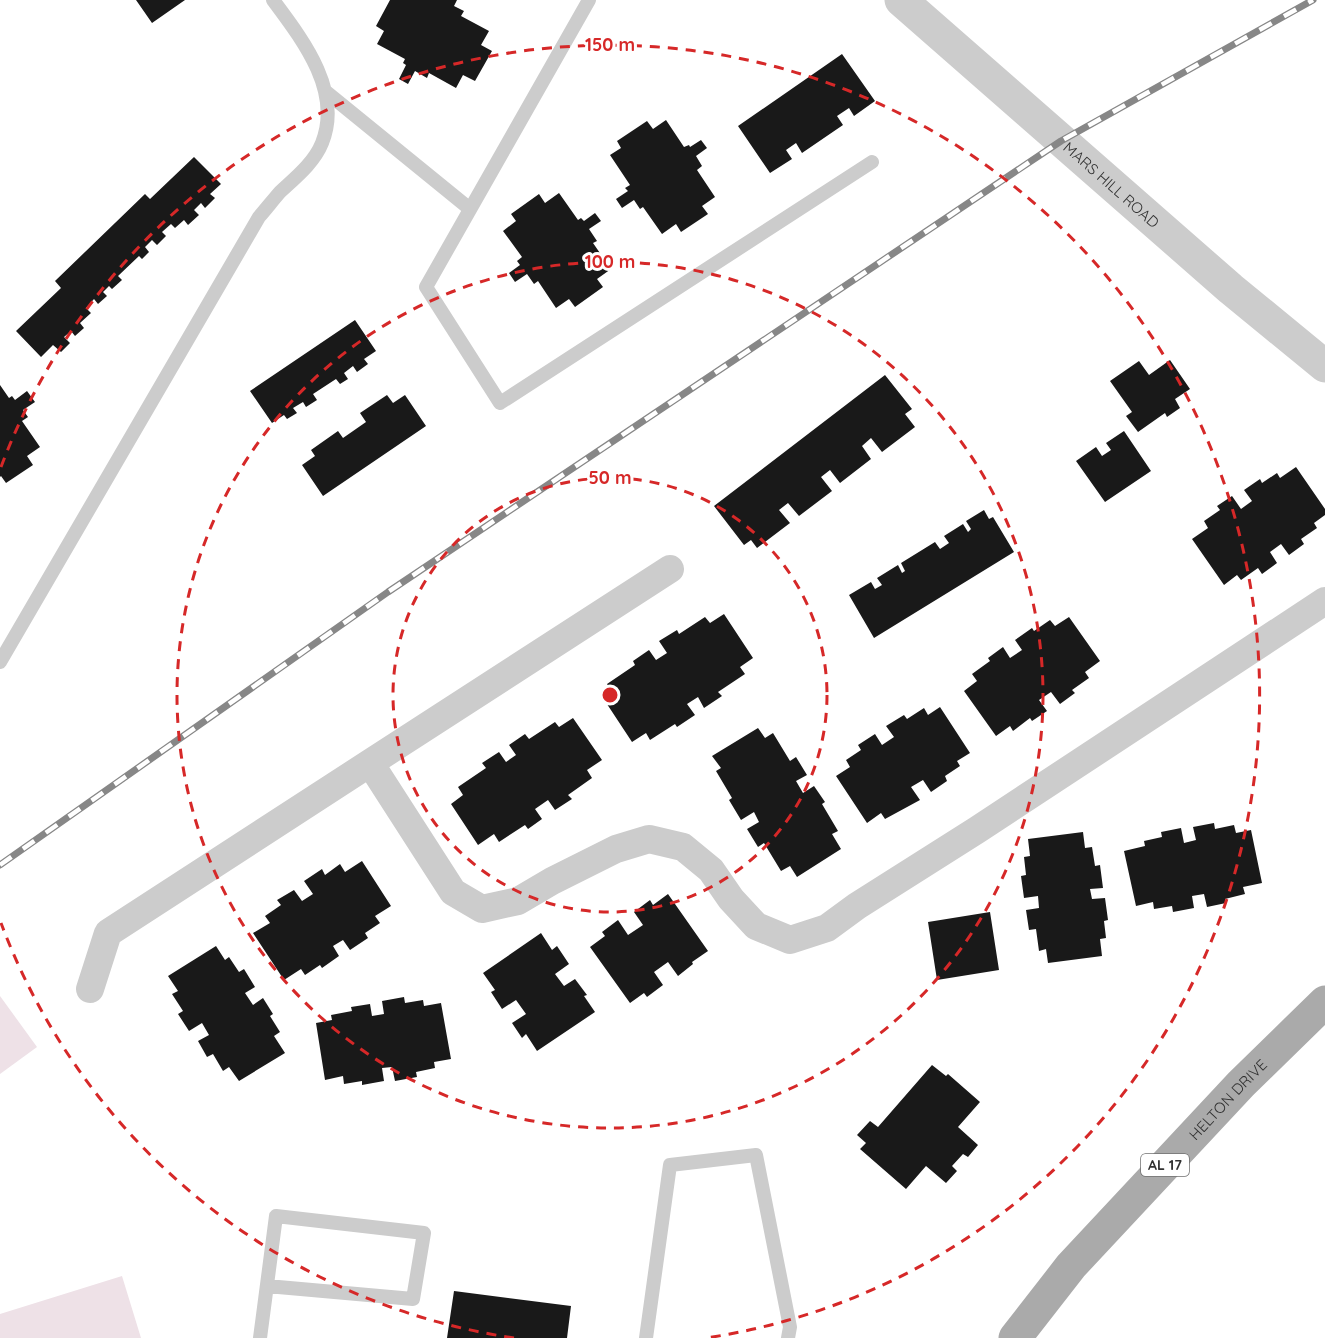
<svg xmlns="http://www.w3.org/2000/svg" width="1325" height="1338" font-family="Quicksand,sans-serif">
  <style>
    .green { fill: #eee1e7 }
    .building { fill: #191919 }
    .lines { fill: none; stroke-linecap: round; stroke-linejoin: round }
    .service { stroke: #ccc; stroke-width: 14 }
    .minor { stroke: #ccc; stroke-width: 28 }
    .tertiary { stroke: #ccc; stroke-width: 33 }
    .primary { stroke: #aaa; stroke-width: 33 }
    .rail-casing { stroke: #878787; stroke-width: 7 }
    .rail { stroke: #fff; stroke-width: 4.5; stroke-dasharray: 14; stroke-linecap: butt }
    .ring { fill: none; stroke: #d62828; stroke-width: 3; stroke-dasharray: 10 8 }
    .labels { text-anchor: middle; dominant-baseline: central; stroke-width: 6; stroke-linejoin: round; paint-order: stroke }
    .shield { fill: #fff; stroke: #707070; stroke-width: 1.5 }
    .shield-label { font-size: 14px; font-weight: bold; fill: #323232 }
    .street-label { font-size: 15px; fill: #323232; stroke: #fff }
    .centre { fill: #d62828; stroke: #fff; stroke-width: 3 }
    .ring-label { font-size: 18px; text-anchor: middle; font-weight: bold; fill: #d62828; stroke: #fff; stroke-width: 6; stroke-linejoin: round; paint-order: stroke }
  </style>
  <rect width="100%" height="100%" fill="#fff"/>
  <path class="green" d="M0,996L37,1047L0,1074Z
    M122,1276L141,1338H0V1314Z"/>
  <path class="building" d="M136,0H185L152,23Z
    M390,0H457L454,6L464,11L461,16L489,31L481,45L492,51L475,81L463,75L456,88L429,73L427,78L415,71L408,84L399,79L406,65L403,63L405,59L377,44L384,31L376,26Z
    M842,54L875,101L854,116L849,108L837,116L843,125L802,153L796,143L786,150L792,159L770,173L738,126Z
    M666,120L684,147L689,145L690,147L701,140L707,148L696,156L702,166L697,170L715,197L702,206L708,214L681,232L676,224L662,234L643,207L640,209L634,200L622,208L616,199L628,191L625,188L630,185L610,155L621,148L617,141L647,121L653,129Z
    M194,157L221,184L210,194L215,198L205,208L201,203L194,210L199,215L188,225L184,220L175,228L171,224L162,232L166,236L157,245L152,240L145,247L149,252L142,259L139,256L118,276L122,280L112,289L109,286L103,292L107,296L98,304L94,299L86,308L91,313L80,323L84,328L75,336L71,331L64,337L70,343L61,352L53,345L41,357L16,331L61,288L55,281L145,194L150,199Z
    M559,193L578,220L581,218L584,221L595,213L601,221L589,229L597,241L593,243L611,269L597,279L603,287L575,307L569,299L556,308L538,281L534,284L527,274L515,282L509,273L520,265L517,261L522,257L503,231L516,221L511,214L539,194L545,203Z
    M355,320L376,351L364,359L368,364L357,372L353,366L344,373L348,379L340,384L336,379L313,394L317,400L306,407L303,402L293,408L297,413L287,419L284,415L272,423L250,391Z
    M1170,360L1190,389L1175,399L1180,408L1167,417L1165,413L1138,432L1126,416L1132,412L1110,381L1139,361L1149,375Z
    M885,375L912,409L905,414L915,427L882,452L871,438L862,446L871,459L840,483L830,470L821,477L832,491L799,516L788,503L779,510L790,523L757,548L751,540L744,545L714,506Z
    M0,385L9,398L12,396L15,400L27,391L35,402L23,410L28,417L22,421L40,447L27,456L33,465L6,483L1,476L0,477Z
    M387,395L393,403L405,395L426,426L323,496L302,465L315,456L311,450L338,431L343,438L366,422L360,413Z
    M1124,431L1151,471L1105,502L1076,461L1096,447L1102,456L1111,450L1106,443Z
    M1296,467L1325,509V515L1314,523L1317,528L1301,539L1304,544L1289,555L1281,544L1270,552L1277,563L1262,574L1258,568L1241,580L1237,575L1224,585L1192,539L1208,528L1204,521L1220,510L1217,506L1232,496L1241,509L1252,501L1244,490L1260,479L1262,483L1277,473L1280,478Z
    M984,510L989,519L993,517L1014,552L874,638L849,595L871,582L875,589L882,585L877,578L898,565L902,573L905,571L901,563L935,542L940,549L949,543L944,536L963,524L968,532L971,529L966,521Z
    M724,614L753,658L740,667L745,674L718,692L722,696L704,708L698,697L687,704L695,715L677,727L675,724L650,740L646,733L632,742L603,698L612,692L607,684L635,665L633,661L649,650L656,660L667,653L659,641L677,630L679,634L705,617L710,623Z
    M1069,617L1100,661L1085,672L1089,678L1072,690L1075,693L1060,704L1051,692L1039,700L1047,711L1032,721L1030,718L1013,731L1010,726L996,736L964,691L977,681L972,674L990,661L988,658L1003,647L1010,658L1022,650L1015,640L1032,628L1034,631L1050,620L1055,626Z
    M940,707L970,753L957,761L960,766L945,776L947,781L931,792L923,780L911,787L920,800L885,819L881,813L867,823L836,776L850,767L846,760L861,750L858,745L875,734L882,745L894,737L886,726L904,715L907,719L924,708L928,715Z
    M573,718L602,760L587,770L592,778L568,795L572,799L555,810L548,800L535,809L542,819L528,829L525,825L499,842L494,834L478,845L451,804L463,795L458,787L486,768L482,763L499,752L506,762L516,755L509,745L525,734L529,739L555,722L559,727Z
    M758,728L765,738L773,733L790,761L796,757L807,775L796,781L803,793L814,786L825,802L822,804L838,831L832,834L841,849L797,877L790,866L781,871L764,843L758,847L747,829L759,822L754,812L741,820L729,800L732,798L716,771L721,768L712,756Z
    M1214,823L1215,829L1234,825L1236,833L1251,830L1262,883L1243,887L1245,894L1225,899L1226,903L1207,907L1204,894L1192,896L1194,908L1173,912L1172,906L1154,909L1153,902L1136,906L1124,851L1145,846L1144,841L1162,837L1161,832L1181,828L1184,843L1196,840L1193,827Z
    M1083,832L1085,848L1092,847L1095,866L1100,865L1103,888L1090,889L1092,899L1105,898L1108,920L1104,921L1106,938L1100,939L1102,956L1048,963L1046,949L1039,951L1036,929L1029,930L1026,910L1039,908L1038,896L1024,898L1021,876L1026,875L1024,857L1030,856L1028,839Z
    M362,861L391,906L375,916L380,923L365,933L368,938L350,950L343,940L333,946L339,956L322,968L320,965L305,975L301,969L284,980L253,933L270,923L265,916L281,905L277,900L294,890L302,901L313,894L304,881L322,869L325,875L340,864L345,872Z
    M668,894L708,951L692,962L693,964L678,976L668,962L654,972L663,985L647,997L644,993L630,1003L590,947L605,936L602,932L618,920L628,935L643,925L634,912L650,900L653,905Z
    M990,912L999,970L937,980L928,922Z
    M541,933L552,950L557,946L569,964L555,974L564,986L575,979L587,995L584,996L595,1012L537,1051L526,1034L522,1038L512,1023L526,1014L516,1000L502,1009L491,992L495,990L483,973Z
    M216,946L225,960L229,957L239,972L244,969L255,987L245,993L253,1005L263,998L273,1014L270,1016L280,1032L274,1036L285,1053L239,1081L229,1067L223,1071L213,1054L207,1057L198,1041L209,1035L202,1023L189,1031L178,1014L183,1011L172,994L178,991L168,976Z
    M404,997L405,1003L423,1000L424,1006L441,1003L451,1059L434,1062L435,1068L416,1072L417,1077L395,1081L392,1067L382,1068L384,1081L362,1085V1081L344,1084L343,1076L325,1080L316,1023L332,1020L331,1015L352,1011L351,1007L370,1004L372,1016L384,1014L382,1001Z
    M932,1065L946,1076L948,1074L980,1102L958,1127L978,1145L968,1157L963,1154L952,1166L957,1171L946,1183L926,1166L906,1189L860,1149L866,1143L857,1135L870,1121L878,1127Z
    M454,1291L571,1306L567,1338H447Z"/>
  <g class="lines">
    <path class="service" d="M589,0L426,287L500,403L872,162
      M325,91L470,209
      M0,662L259,217C266,209 273,200 280,192C295,178 314,163 322,143C343,91 302,39 273,0
      M260,1338L276,1216L424,1233L413,1299L267,1286
      M646,1338L670,1165L756,1155L790,1327L788,1338"/>
    <path class="minor" d="M370,763L670,569
      M90,989L108,933L370,763L453,892L482,909L518,901L552,881L616,849L649,839L683,847L711,870L731,899L756,926L790,940L827,928L857,906L977,830L1325,601"/>
    <path class="tertiary" id="s1" d="M901,0L1231,289L1325,366"/>
    <path class="primary" id="s2" d="M1015,1338L1071,1266L1241,1084L1325,1002"/>
    <g class="rail-casing">
      <path id="rail" d="M0,865L388,592L1061,141L1313,0"/>
    </g>
    <use href="#rail" class="rail"/>
  </g>
  <g class="ring">
    <circle cx="610" cy="695" r="217"/>
    <circle cx="610" cy="695" r="433"/>
    <path d="M514 1338A650 650 0 0 1 1 923M1 467A650 650 0 1 1 706 1338"/>
  </g>
  <g class="labels">
    <rect class="shield" x="1141" y="1154" width="48" height="22" rx="4.5"/>
    <g class="shield-label">
      <text x="1165" y="1165">AL 17</text>
    </g>
    <g class="street-label">
      <text stroke="none"><textPath href="#s1" startOffset="280">MARS HILL ROAD</textPath></text>
      <text stroke="none"><textPath href="#s2" startOffset="320">HELTON DRIVE</textPath></text>
    </g>
  </g>
  <circle cx="610" cy="695" r="9" class="centre"/>
  <g class="ring-label">
    <text x="610" y="51">150 m</text>
    <text x="610" y="268">100 m</text>
    <text x="610" y="484">50 m</text>
  </g>
</svg>
